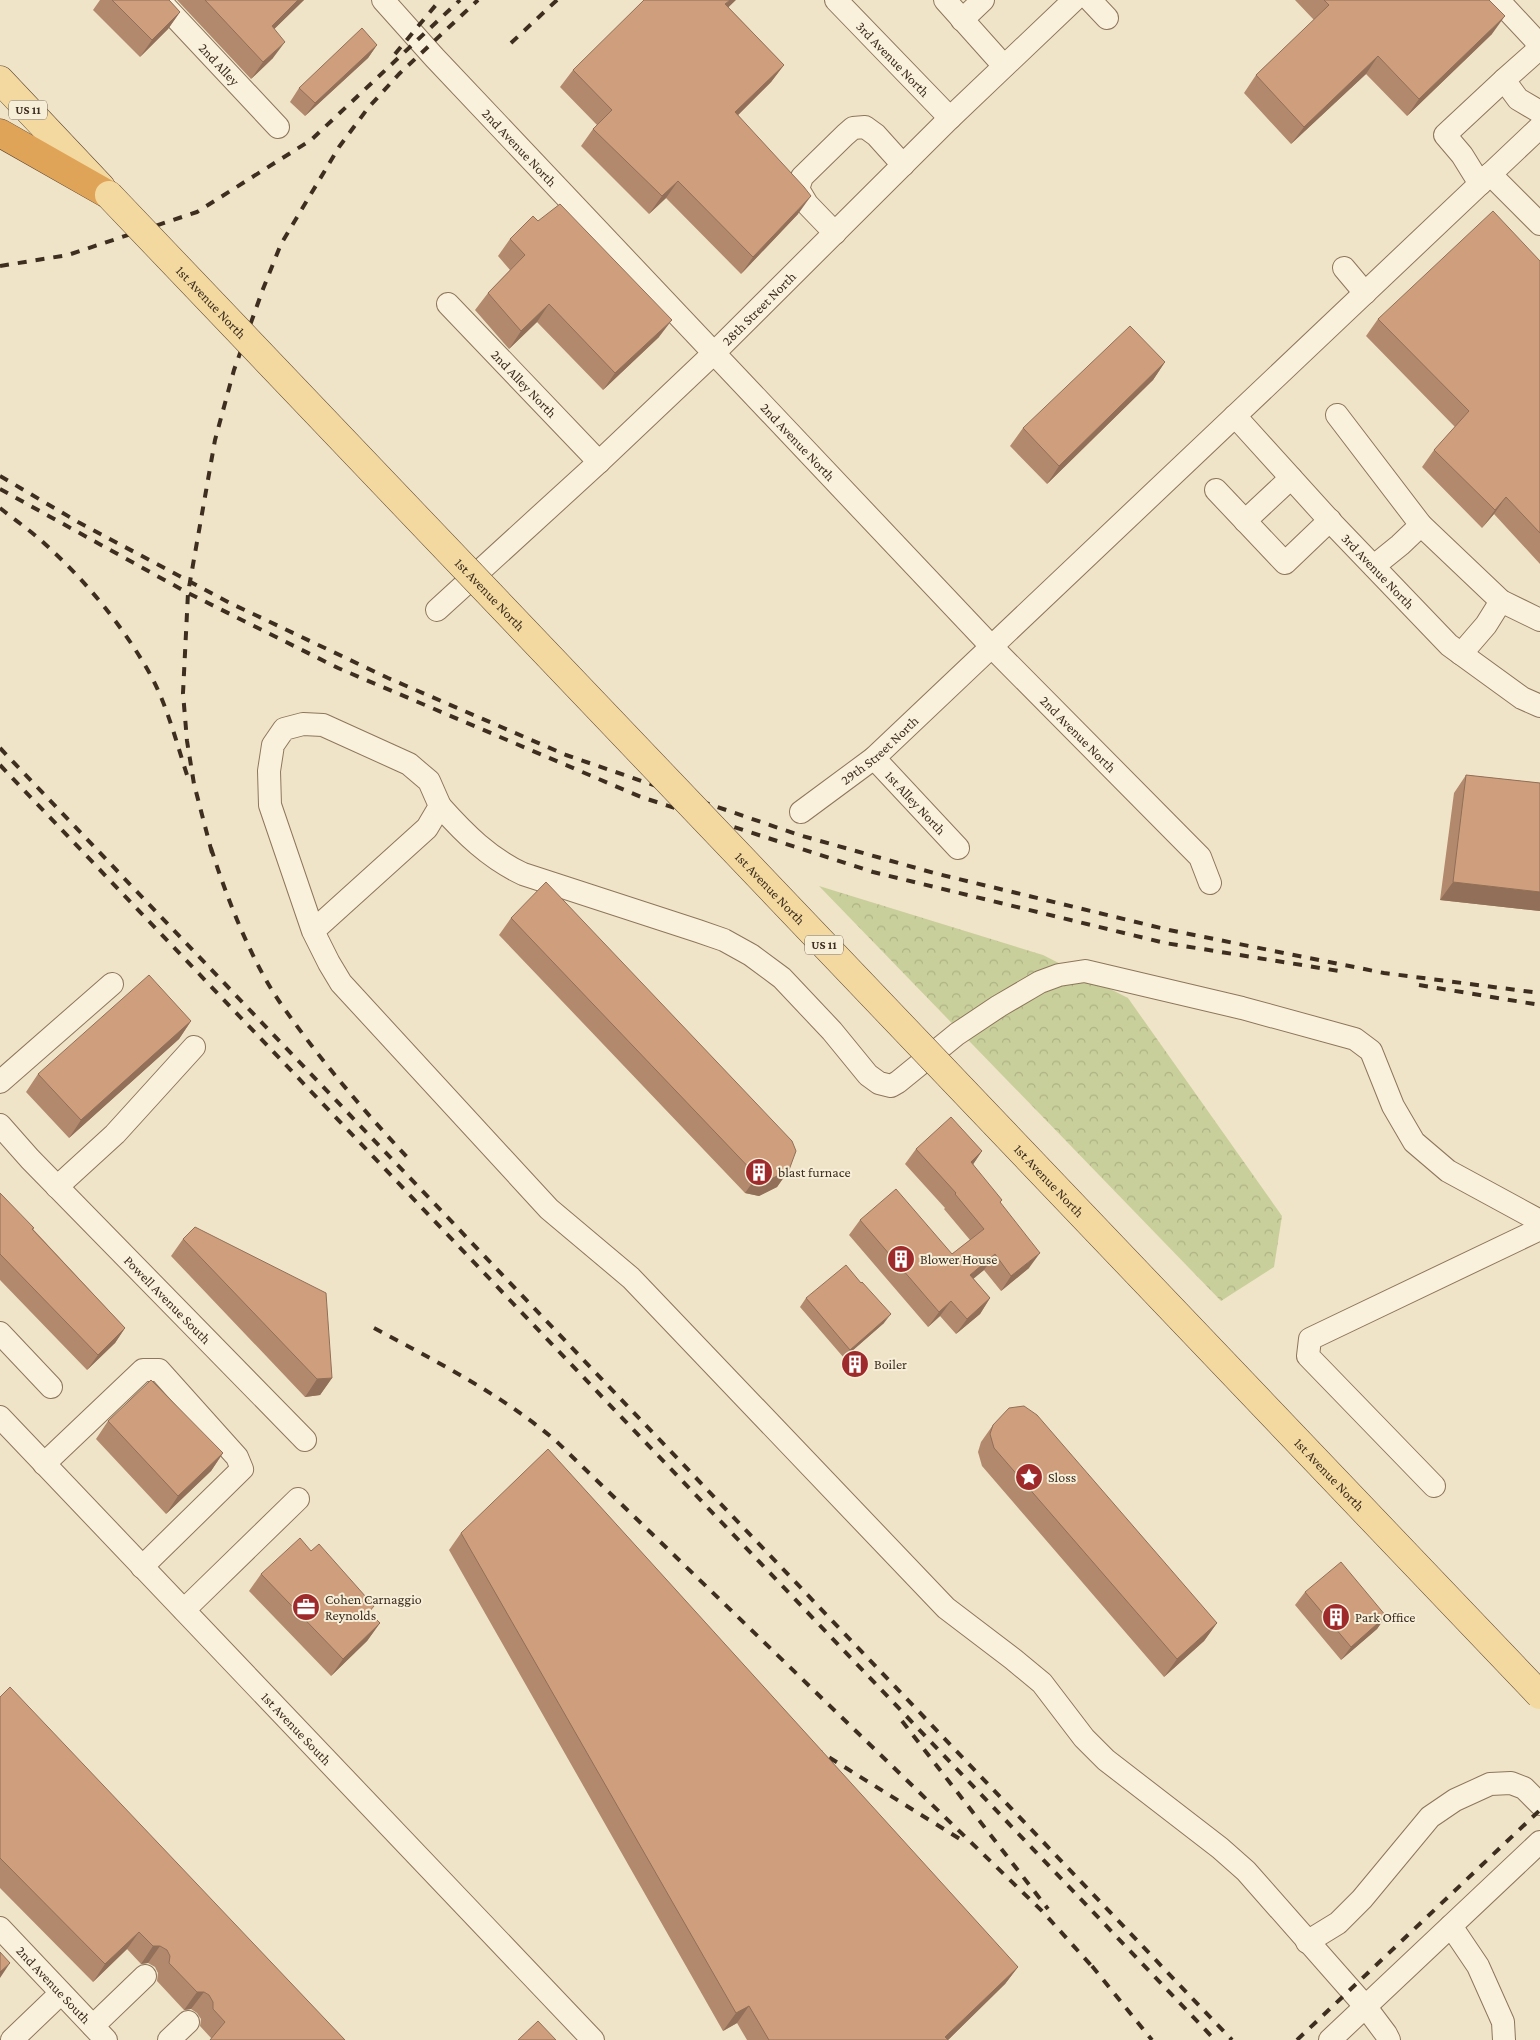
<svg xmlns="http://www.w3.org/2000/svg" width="1540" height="2040" font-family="'Crimson Pro',serif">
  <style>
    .forest { fill: url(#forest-crowns) }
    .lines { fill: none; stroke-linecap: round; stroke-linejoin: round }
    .minor-casing { stroke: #8d765c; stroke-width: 24 }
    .major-casing { stroke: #5b4430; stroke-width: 29 }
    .highway-casing { stroke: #5b4430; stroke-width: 29 }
    .minor { stroke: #faf1dc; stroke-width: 22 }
    .major { stroke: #f3d9a0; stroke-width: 28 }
    .highway { stroke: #e0a458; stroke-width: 28 }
    .rail { stroke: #3d2e20; stroke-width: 4; stroke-dasharray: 9 9; stroke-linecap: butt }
    .major-bridge-casing { stroke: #5b4430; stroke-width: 29; stroke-linecap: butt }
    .major-bridge { stroke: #f3d9a0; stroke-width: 28 }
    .wall { fill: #b2896c }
    .shaded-wall { fill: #916f58 }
    .building { fill: #cf9f7d; stroke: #916f58 }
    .labels { text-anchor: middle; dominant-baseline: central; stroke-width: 4; stroke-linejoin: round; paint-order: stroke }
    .shield { fill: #f7eed8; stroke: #756857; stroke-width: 1 }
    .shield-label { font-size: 12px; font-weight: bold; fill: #3d2e20 }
    .street-label { font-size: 14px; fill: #3d2e20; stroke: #f7eed8 }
    .poi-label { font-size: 14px; fill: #3d2e20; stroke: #f7eed8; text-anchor: start }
  </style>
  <defs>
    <pattern id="forest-crowns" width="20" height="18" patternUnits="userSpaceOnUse" patternTransform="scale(1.25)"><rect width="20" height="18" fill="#c9cf9b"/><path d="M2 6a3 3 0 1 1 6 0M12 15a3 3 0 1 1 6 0" fill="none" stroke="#aeb285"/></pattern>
  </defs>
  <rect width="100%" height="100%" fill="#f0e4c8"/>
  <path class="forest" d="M819,886L1043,955L1128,998L1282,1216L1274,1267L1221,1301Z"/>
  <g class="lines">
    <g class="minor-casing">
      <g id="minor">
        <path id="s1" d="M159,0L278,127"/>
        <path id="s2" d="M383,0L434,57L991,646L1200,857L1210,883"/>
        <path id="s3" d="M836,0L950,118"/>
        <path d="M945,0L1004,66"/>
        <path d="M1090,0L1107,18"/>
        <path d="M1498,0L1540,45"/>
        <path d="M962,20L983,0"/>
        <path d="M1540,48L1504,80L1518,99L1540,112"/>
        <path d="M1490,174L1540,224"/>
        <path d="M1480,184L1462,155L1445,135L1504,80"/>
        <path d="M835,233L807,204L798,189L802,177L845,135L853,128L865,127L876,135L903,165"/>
        <path d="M1344,268L1365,293"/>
        <path id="s4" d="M448,304L599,462"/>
        <path d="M1337,415L1421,525L1501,601L1540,620"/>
        <path id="s5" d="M1235,416L1331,522L1449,645L1522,698L1540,706"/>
        <path d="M1216,490L1285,563L1330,520"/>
        <path d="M1245,521L1291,478"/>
        <path d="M1374,566L1400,545L1421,525"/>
        <path id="s6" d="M437,610L599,462L714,353L950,118L1074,0"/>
        <path d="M1461,654L1486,625L1501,601"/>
        <path id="s7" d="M874,758L958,848"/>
        <path d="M440,806C465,834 489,858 523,874L698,931L724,940L751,955L782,978L832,1031L868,1075L879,1083L891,1086L898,1082L957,1034L999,1006L1040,982L1059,975L1085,971L1242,1008L1355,1039L1371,1051L1393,1106L1414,1142L1448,1171L1540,1221"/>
        <path id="s8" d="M801,812L874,758L1540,127"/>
        <path d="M313,931L427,828L440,806L429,781L409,764L323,725L303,724L284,729L273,745L269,771L270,805L313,931L329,963L341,983L549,1209L631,1278L946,1608L1013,1659L1042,1683L1084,1738L1106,1760L1220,1848L1246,1871L1365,2006L1386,2034L1389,2040"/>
        <path d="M0,1082L112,984"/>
        <path id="s9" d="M0,1125L30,1159L305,1440"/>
        <path d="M57,1187L115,1134L194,1047"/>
        <path d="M0,1333L51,1387"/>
        <path id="s10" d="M0,1417L593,2040"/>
        <path d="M44,1464L143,1370H159L237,1457L242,1469L142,1567"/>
        <path d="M1434,1486L1308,1356L1310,1339L1540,1229"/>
        <path d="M184,1610L298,1499"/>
        <path d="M1451,1926L1478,1966L1503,2022L1504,2040"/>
        <path id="s11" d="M0,1928L106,2040"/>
        <path d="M1307,1942L1338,1923L1362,1899L1430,1817L1455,1800L1490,1784L1511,1783L1524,1788L1540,1804"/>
        <path d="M93,2026L145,1976"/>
        <path d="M12,2040L61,1993"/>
        <path d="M169,2040L188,2022"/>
        <path d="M1330,2040L1540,1842"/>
      </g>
    </g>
    <g class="major-casing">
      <path id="major" d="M0,80L101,187"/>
    </g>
    <g class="highway-casing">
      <path id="highway" d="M0,133L109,195"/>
    </g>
    <use href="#minor" class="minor"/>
    <use href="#major" class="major"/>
    <use href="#highway" class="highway"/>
    <path class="rail" d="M511,43L557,0
      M395,54L440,0
      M0,266L68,255L197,212L311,140L460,0
      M0,476L78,522L230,603L388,678L566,755L799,835L934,873L1169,930L1384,973L1540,993
      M0,489L188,593L338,668L641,797L873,872L1165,943L1345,972
      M0,508C15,520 31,531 45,544C86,581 123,626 150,674C167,705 176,741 187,775
      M0,748L1232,2040
      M0,765L1215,2040
      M211,848C226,896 251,960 279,1001C317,1056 362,1109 407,1157
      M212,853L194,784L187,741L183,693L188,593L215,440L234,370L263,289L281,244L339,147L368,108L399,74L478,0
      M1419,985L1540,1005
      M374,1328C437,1362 501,1394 556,1441L1043,1912L1097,1972
      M902,1721L1048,1909
      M814,1748L963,1841
      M1092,1966L1152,2040
      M1297,2040L1540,1810"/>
    <g class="major-bridge-casing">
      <g id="major-bridge">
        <path id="s12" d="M109,195L1540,1695"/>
      </g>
    </g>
    <use href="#major-bridge" class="major-bridge"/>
  </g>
  <path class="wall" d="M100,0H169L180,12L168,29L140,57L93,10Z
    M177,0H304L274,29L273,58L251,79Z
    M1295,0H1489L1492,34L1407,116L1366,74L1291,144L1244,93L1256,75L1314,20Z
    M728,7L784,65L771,82L738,115L798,214L741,274L666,198L649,214L581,146L593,129L597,125L560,87L573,70Z
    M377,45L368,58L305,116L290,102L299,88Z
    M510,239L659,337L603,390L537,322L509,349L475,310L488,293L510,270L498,256Z
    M1540,261V564L1494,514L1482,528L1422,467L1434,450L1455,427L1366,336L1378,319Z
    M1165,362L1153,380L1047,484L1010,446L1023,428Z
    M1466,775L1540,783V911L1440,900L1454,793Z
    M511,918L789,1170L777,1187L759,1196L745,1193L499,935Z
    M191,1021L179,1039L69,1138L26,1092L38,1074Z
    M916,1149L982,1151L973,1164L1000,1203L1029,1268L1001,1291L984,1270L973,1278L990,1298L980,1314L956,1334L940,1316L928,1327L849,1235L860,1220L952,1254L970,1240L944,1209L945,1208L905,1164Z
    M0,1193L33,1229L125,1328L115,1343L87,1370L0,1280Z
    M183,1239L332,1378L320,1395L305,1397L171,1256Z
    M806,1298L884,1323L844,1358L800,1307Z
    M108,1421L223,1453L211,1471L166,1514L96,1439Z
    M993,1425L1217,1623L1204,1641L1164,1677L982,1466L978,1452L981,1442Z
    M461,1533L1018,1967L1005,1984L948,2040H747L737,2023L723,2031L449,1550Z
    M311,1551L380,1623L367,1641L331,1676L249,1591L261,1574Z
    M1305,1592L1386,1616L1377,1629L1341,1660L1295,1605Z
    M0,1697L345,2040L211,2038L200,2026L201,2019L197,2013L191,2009L184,2010L157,1981L158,1973L155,1967L148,1963L141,1964L127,1949L93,1982L0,1888Z"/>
  <path class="shaded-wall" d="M298,0H304L260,43L272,26Z
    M730,0H736L713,22L725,4Z
    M180,12L168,29L140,57L152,40Z
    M1505,16L1492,34L1407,116L1419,99Z
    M285,42L273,58L251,79L263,62Z
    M377,45L368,58L305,116L315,103Z
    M1378,56L1366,74L1291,144L1304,127Z
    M784,65L771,82L723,130L735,112Z
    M678,181L666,198L649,214L662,196Z
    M811,196L798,214L741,274L753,257Z
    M549,304L537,322L509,349L521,331Z
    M672,320L659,337L603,390L615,373Z
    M1165,362L1153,380L1047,484L1059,466Z
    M1506,497L1494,514L1482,528L1495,510Z
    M1453,882L1540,892V911L1440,900Z
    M191,1021L179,1039L69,1138L81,1120Z
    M982,1151L972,1166L971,1162Z
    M789,1170L777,1187L759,1196L745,1193L757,1176Z
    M1040,1253L1029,1268L1001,1291L1011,1276Z
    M995,1254L984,1270L960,1290L970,1275Z
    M990,1298L980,1314L956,1334L967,1319Z
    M951,1301L940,1316L928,1327L939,1312Z
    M891,1314L884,1323L844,1358L850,1350Z
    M125,1328L115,1343L87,1370L98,1355Z
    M332,1378L320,1395L305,1397L317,1379Z
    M223,1453L211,1471L166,1514L178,1496Z
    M1386,1616L1377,1629L1341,1660L1351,1647Z
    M380,1623L367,1641L331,1676L343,1659Z
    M1217,1623L1204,1641L1164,1677L1177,1659Z
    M139,1932L127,1949L93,1982L105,1964Z
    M153,1946H160L148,1963L141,1964Z
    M10,1963L0,1978V1972Z
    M1018,1967L1005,1984L948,2040L945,2037Z
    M197,1992H204L191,2009L184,2010Z
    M749,2006L737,2023L723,2031L736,2013Z"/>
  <path class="building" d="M112,0H169L180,12L152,40Z
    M205,0H298L272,26L285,42L263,62Z
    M644,0H730L725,4L784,65L735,112L804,187L811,196L753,257L678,181L662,196L593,129L612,110L573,70Z
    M1324,0H1489L1505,16L1419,99L1378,56L1304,127L1256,75L1329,5Z
    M362,28L377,45L315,103L299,88Z
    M560,204L672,320L615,373L549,304L521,331L488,293L525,255L510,239L533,216L538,221Z
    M1493,211L1540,261V533L1506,497L1495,510L1434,450L1469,411L1378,319Z
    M1130,326L1165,362L1059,466L1023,428Z
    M1466,775L1540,783V892L1453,882Z
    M546,882L792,1141L796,1151L789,1170L771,1179L757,1176L511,918Z
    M149,975L191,1021L81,1120L38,1074Z
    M951,1117L982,1151L971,1162L1002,1200L1000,1202L1040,1253L1011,1276L995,1254L970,1275L990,1298L967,1319L951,1301L939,1312L860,1220L896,1189L952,1254L984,1229L955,1194L956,1193L916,1149Z
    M0,1193L34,1228L32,1229L125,1328L98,1355L0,1254Z
    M195,1227L326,1293L332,1378L317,1379L183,1239Z
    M846,1265L861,1283L862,1282L891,1314L850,1350L806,1298Z
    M151,1380L223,1453L178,1496L108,1421Z
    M1024,1406L1037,1415L1217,1623L1177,1659L994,1448L990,1434L993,1425L1009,1408Z
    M548,1449L1018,1967L945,2037L948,2040H769L749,2006L736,2013L461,1533Z
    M300,1538L311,1551L319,1544L374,1606L369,1612L380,1623L343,1659L261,1574Z
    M1341,1562L1386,1616L1351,1647L1305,1592Z
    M10,1687L345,2040H210L225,2022L213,2009V2002L209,1995L204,1992H197L169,1963L170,1956L167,1950L160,1946H153L139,1932L105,1964L0,1858V1697Z
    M0,1952L10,1963L0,1972Z
    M538,2021L556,2040H518Z"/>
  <defs>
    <g id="building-disc" transform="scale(1.4375)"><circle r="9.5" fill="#9e2a2b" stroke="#f7eed8"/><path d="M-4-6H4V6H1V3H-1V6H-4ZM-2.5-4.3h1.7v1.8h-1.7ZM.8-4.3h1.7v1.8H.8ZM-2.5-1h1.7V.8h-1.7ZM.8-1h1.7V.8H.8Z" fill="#fff"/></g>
    <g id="sight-disc" transform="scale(1.4375)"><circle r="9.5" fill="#9e2a2b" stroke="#f7eed8"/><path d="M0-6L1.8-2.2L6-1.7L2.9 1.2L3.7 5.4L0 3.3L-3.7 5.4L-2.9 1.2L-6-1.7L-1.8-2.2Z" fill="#fff"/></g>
    <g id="office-disc" transform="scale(1.4375)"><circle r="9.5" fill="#9e2a2b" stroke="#f7eed8"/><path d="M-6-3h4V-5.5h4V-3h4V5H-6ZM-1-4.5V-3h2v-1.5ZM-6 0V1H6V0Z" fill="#fff"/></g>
  </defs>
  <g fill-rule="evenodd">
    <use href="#building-disc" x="759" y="1172"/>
    <use href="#building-disc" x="901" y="1259"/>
    <use href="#building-disc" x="855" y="1364"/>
    <use href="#sight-disc" x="1029" y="1477"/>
    <use href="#office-disc" x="306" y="1607"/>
    <use href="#building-disc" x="1336" y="1617"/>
  </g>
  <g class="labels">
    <g class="shield">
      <rect x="9" y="100.5" width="38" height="19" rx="4"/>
      <rect x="805" y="935.5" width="38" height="19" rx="4"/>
    </g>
    <g class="shield-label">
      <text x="28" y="110">US 11</text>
      <text x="824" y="945">US 11</text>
    </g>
    <g class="street-label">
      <text stroke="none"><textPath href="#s3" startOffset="82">3rd Avenue North</textPath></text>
      <text stroke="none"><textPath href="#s1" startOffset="88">2nd Alley</textPath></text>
      <text stroke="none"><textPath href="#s2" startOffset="201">2nd Avenue North</textPath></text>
      <text stroke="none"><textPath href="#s12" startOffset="148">1st Avenue North</textPath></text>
      <text stroke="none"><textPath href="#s6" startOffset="441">28th Street North</textPath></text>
      <text stroke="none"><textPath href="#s4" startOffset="110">2nd Alley North</textPath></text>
      <text stroke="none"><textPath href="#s2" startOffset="606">2nd Avenue North</textPath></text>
      <text stroke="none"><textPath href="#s5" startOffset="211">3rd Avenue North</textPath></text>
      <text stroke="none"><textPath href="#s12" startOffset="552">1st Avenue North</textPath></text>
      <text stroke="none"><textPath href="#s2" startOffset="1011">2nd Avenue North</textPath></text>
      <text stroke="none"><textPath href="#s8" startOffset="100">29th Street North</textPath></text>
      <text stroke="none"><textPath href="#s7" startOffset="61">1st Alley North</textPath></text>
      <text stroke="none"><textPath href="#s12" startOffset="958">1st Avenue North</textPath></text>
      <text stroke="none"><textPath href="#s12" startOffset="1362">1st Avenue North</textPath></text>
      <text stroke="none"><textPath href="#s9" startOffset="242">Powell Avenue South</textPath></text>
      <text stroke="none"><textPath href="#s12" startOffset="1768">1st Avenue North</textPath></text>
      <text stroke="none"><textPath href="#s10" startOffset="430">1st Avenue South</textPath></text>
      <text stroke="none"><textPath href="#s11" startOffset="78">2nd Avenue South</textPath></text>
    </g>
    <g class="poi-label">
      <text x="778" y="1172">blast furnace</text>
      <text x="920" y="1259">Blower House</text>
      <text x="874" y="1364">Boiler</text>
      <text x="1048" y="1477">Sloss</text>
      <text x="325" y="1599">Cohen Carnaggio<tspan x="325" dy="16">Reynolds</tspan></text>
      <text x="1355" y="1617">Park Office</text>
    </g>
  </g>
</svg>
